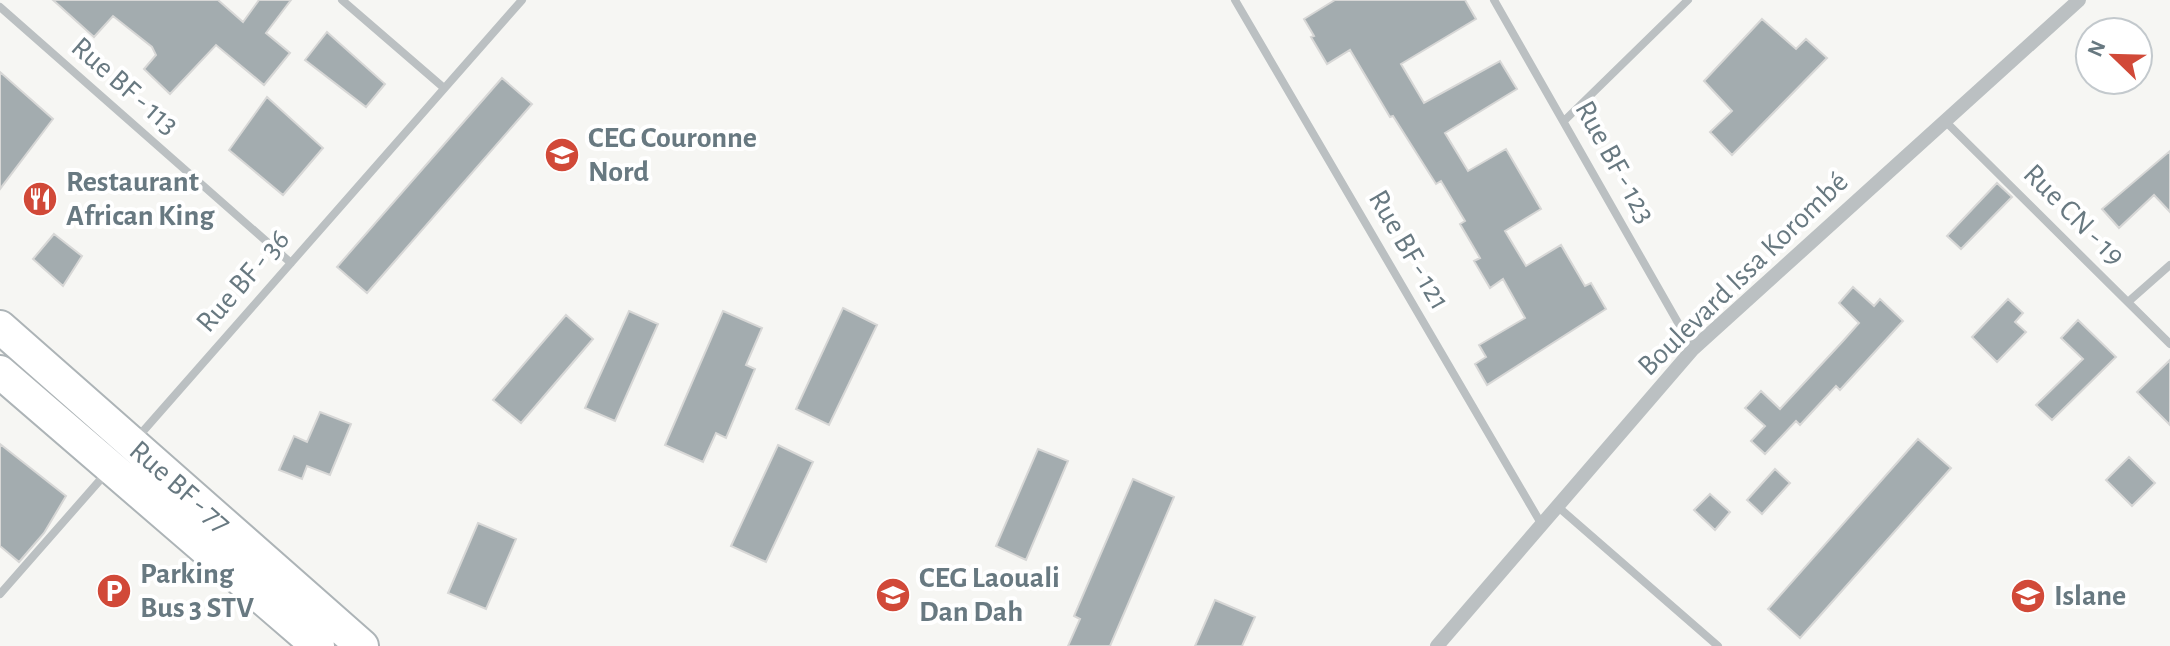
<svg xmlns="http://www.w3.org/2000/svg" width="2170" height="646" font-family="'Alegreya Sans',sans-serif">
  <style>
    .building { fill: #a3acaf; stroke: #d7d7d6; stroke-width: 2 }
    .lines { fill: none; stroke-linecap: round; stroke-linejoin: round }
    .secondary-casing { stroke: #adb4b7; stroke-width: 36 }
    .minor { stroke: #bbc0c2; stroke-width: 8 }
    .tertiary { stroke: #bbc0c2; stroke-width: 14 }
    .secondary { stroke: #fff; stroke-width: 32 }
    .labels { text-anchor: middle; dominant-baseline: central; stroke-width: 8; stroke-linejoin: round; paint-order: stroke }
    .street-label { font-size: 30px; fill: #687981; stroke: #fff }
    .poi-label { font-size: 30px; font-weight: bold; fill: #687981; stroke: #fff; text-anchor: start }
  </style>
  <rect width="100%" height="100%" fill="#f6f6f3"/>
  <path class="building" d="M53,0H218L243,22L259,0H291L266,33L290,53L264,85L216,45L170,94L144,69L156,55L152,47L113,16L94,37Z
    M1335,0H1465L1476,19L1401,64L1424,103L1500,61L1517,89L1445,133L1468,171L1506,149L1541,209L1505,231L1526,266L1561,245L1585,286L1591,283L1606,309L1487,385L1475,364L1486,357L1479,345L1525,318L1503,279L1490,288L1474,261L1480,258L1460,224L1465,221L1441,181L1436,184L1393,116L1390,117L1350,50L1327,64L1311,37L1314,36L1304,19Z
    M1762,19L1796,49L1806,39L1827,58L1732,155L1710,132L1732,111L1704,81Z
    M327,32L385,84L366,107L305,60Z
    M0,72L53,119L0,189Z
    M502,78L532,104L367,293L337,267Z
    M267,97L323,148L283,195L229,150Z
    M2170,151V212L2154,195L2119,228L2102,209Z
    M1997,183L2012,197L1961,249L1947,236Z
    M54,234L82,256L63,286L33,259Z
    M1853,287L1874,306L1880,299L1903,321L1840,390L1836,386L1800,425L1796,421L1765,454L1751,441L1765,426L1745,408L1761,391L1780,409L1843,341L1859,323L1839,303Z
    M2008,299L2023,313L2015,322L2026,332L1997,362L1972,337Z
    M843,308L877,325L829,425L796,409Z
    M629,311L658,324L615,421L585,408Z
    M723,311L762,328L746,365L755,369L726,438L716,433L703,462L665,445Z
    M566,315L593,339L521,423L493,400Z
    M2078,320L2116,357L2052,420L2036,405L2083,359L2061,338Z
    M2170,360V425L2137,392Z
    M320,412L351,424L330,475L307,466L302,479L279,470L294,436L307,442Z
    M1918,439L1951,468L1800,638L1768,609Z
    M0,444L66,496L44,533L19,562L0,546Z
    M778,445L813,462L766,562L731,546Z
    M1038,449L1068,461L1026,560L996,546Z
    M2129,457L2155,483L2132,506L2106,480Z
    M1775,469L1790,483L1762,514L1747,500Z
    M1133,479L1174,497L1110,646H1068L1080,619L1074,616Z
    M1710,494L1730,512L1715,530L1694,510Z
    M478,523L516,539L486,609L448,593Z
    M1215,600L1255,617L1242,646H1195Z"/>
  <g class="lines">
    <g class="secondary-casing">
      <path id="secondary" d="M0,327L362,646
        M0,372L318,646"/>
    </g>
    <path class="minor" d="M342,0L444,88
      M1235,0L1542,525
      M1494,0L1693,349
      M0,7L291,263
      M1565,120L1688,0
      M1944,120L2170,344
      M2128,302L2170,265
      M138,437L522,0
      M1557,506L1718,646
      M0,594L108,471"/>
    <path class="tertiary" d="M1437,646L1693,349L2079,0"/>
    <use href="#secondary" class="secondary"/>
  </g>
  <defs>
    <g id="school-disc" transform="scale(1.8)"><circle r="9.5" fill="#d14938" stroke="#fff"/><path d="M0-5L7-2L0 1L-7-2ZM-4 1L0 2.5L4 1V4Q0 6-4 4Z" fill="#fff"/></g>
    <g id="restaurant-disc" transform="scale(1.8)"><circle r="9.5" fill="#d14938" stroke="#fff"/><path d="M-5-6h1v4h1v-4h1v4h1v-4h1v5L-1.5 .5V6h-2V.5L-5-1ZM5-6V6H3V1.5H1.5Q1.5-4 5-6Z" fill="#fff"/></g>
    <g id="parking-disc" transform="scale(1.8)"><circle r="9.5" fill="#d14938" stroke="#fff"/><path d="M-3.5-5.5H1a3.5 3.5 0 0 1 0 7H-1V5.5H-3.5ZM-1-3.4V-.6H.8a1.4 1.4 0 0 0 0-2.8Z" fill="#fff"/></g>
  </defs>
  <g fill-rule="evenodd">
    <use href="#school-disc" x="562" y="155"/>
    <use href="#restaurant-disc" x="40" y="199"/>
    <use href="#parking-disc" x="114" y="591"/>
    <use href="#school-disc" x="893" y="595"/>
    <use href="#school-disc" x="2028" y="596"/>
  </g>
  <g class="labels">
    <g class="street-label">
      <text transform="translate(125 86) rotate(41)">Rue BF - 113</text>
      <text transform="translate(1615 162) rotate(61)">Rue BF - 123</text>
      <text transform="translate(2074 215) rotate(45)">Rue CN - 19</text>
      <text transform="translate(1409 250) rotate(60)">Rue BF - 121</text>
      <text transform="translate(1743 274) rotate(-44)">Boulevard Issa Korombé</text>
      <text transform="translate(243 281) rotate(-49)">Rue BF - 36</text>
      <text transform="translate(180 487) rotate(41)">Rue BF - 77</text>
    </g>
    <g class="poi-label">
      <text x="588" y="138">CEG Couronne<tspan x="588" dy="34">Nord</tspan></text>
      <text x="66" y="182">Restaurant<tspan x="66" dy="34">African King</tspan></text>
      <text x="140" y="574">Parking<tspan x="140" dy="34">Bus 3 STV</tspan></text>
      <text x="919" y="578">CEG Laouali<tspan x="919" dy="34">Dan Dah</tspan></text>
      <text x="2054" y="596">Islane</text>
    </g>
  </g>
  <g transform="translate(2114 56) rotate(293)"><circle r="38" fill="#ffffff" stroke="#c3c9cd" stroke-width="2"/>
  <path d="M0-6L14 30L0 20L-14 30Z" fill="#d14938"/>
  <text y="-12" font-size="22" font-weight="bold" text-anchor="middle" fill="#687981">N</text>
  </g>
</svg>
